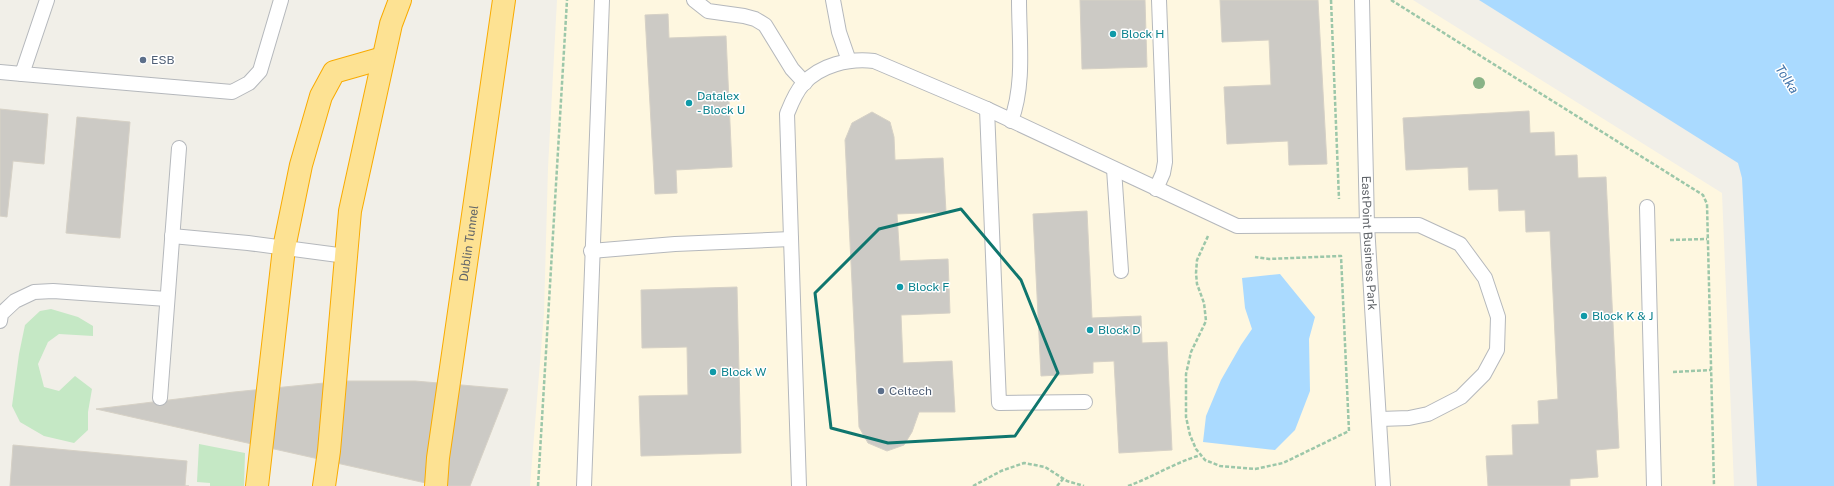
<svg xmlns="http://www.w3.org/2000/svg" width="1834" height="486" font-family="'Public Sans',sans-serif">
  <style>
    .commercial { fill: #fef7e0 }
    .green { fill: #c5e8c5 }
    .water { fill: #aadaff }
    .building { fill: #cccac5; stroke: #d6d1c6 }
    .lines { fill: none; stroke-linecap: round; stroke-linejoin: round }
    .service-casing { stroke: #b5b8bc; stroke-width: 16 }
    .motorway-casing { stroke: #f9ab00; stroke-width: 24 }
    .path { stroke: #9cc7a9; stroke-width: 2.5; stroke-dasharray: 4 2; stroke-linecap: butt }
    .service { stroke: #fff; stroke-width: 14 }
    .motorway { stroke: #fde293; stroke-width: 22 }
    .tree { fill: #89b387 }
    .marked { fill: none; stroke: #0f766e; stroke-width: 3; stroke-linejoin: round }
    .culture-dot { fill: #0f9aa8; stroke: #fff; stroke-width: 1.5 }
    .service-dot { fill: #5c6f8a; stroke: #fff; stroke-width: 1.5 }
    .labels { text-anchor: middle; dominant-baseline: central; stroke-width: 3; stroke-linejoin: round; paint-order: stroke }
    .culture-label { font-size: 12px; fill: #0d838f; stroke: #fff; text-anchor: start }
    .service-label { font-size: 12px; fill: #4e5e75; stroke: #fff; text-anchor: start }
    .street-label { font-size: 12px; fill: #5f6368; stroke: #fff }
    .water-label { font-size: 13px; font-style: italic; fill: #4174aa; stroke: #fff }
  </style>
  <rect width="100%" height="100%" fill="#f1efe8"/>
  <path class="commercial" d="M557,0H1413L1722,193L1734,486H530L544,313L548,168Z"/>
  <path class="green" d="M51,309L78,317L93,326V336L59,334L48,342L38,364L44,387L59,391L75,376L92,389L88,412V430L74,443L44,436L20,422L12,406L19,354L25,325L40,311Z
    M199,444L245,453L244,486H210V483L197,482Z"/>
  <path class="water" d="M1479,0H1834V486H1757L1742,178L1738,163Z
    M1280,274L1315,317L1309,339L1310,391L1295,430L1275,450L1203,442L1206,416L1221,380L1241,345L1252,329L1245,308L1242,278Z"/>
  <path class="building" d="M1080,0H1145L1147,67L1082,69Z
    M1220,0H1318L1327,164L1289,165L1288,141L1227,144L1224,87L1271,85L1269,40L1222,42Z
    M668,14L669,38L726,36L732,167L676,170L677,193L655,194L645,15Z
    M0,109L48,114L44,164L13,161L7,217L0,216Z
    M1529,111L1530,133L1554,132L1555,156L1577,155L1578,178L1606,177L1619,448L1596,450L1598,477L1570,479V486H1488L1486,456L1513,455L1512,425L1539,424L1538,401L1558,399L1550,231L1526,232L1525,210L1499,211L1498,189L1469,190L1468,167L1406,170L1403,118Z
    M872,112L890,122L894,137L895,160L943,158L946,212L897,214L900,261L948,259L950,313L901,315L903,363L952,361L955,412H919L912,432L904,445L887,451L868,443L859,427L845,140L852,123Z
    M77,117L130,122L120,238L66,233Z
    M1087,211L1092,318L1141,316L1142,343L1167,342L1172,450L1119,453L1114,361L1093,362V373L1041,376L1033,214Z
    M737,287L741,453L641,456L639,396L688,395L687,347L642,348L641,290Z
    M344,381H415L508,389L470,486H439L96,409L234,392Z
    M13,445L187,461L185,486H189H10Z"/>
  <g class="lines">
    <g class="service-casing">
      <g id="service">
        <path d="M694,0L708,11L744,16L755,19L765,25L792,69L805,83"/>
        <path d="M833,0L839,32L849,61"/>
        <path id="s1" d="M1362,0L1367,225L1383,486"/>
        <path d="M0,72L22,74L47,0"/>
        <path d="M22,74L232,92L249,83L260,71L281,0"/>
        <path d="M987,109L999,403L1085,402"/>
        <path d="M1011,121C1025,84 1019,40 1019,0"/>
        <path d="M1114,169L1121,271"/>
        <path d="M1156,189L1163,173L1165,162L1159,0"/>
        <path d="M1647,207L1654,486"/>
        <path d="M172,236L248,243L346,256"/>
        <path d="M591,251L675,244L791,239"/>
        <path d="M0,321L1,314L15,301L34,292L53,291L167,299"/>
        <path d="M160,398L179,148"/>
        <path d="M584,486L602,0"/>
        <path d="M799,486L787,114C791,104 795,93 803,84C820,65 849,58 874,61L987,109L1237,226L1419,225L1460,244L1485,278L1498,317L1497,350L1484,374L1461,397L1428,414L1409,418L1380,419"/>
      </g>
    </g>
    <g class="motorway-casing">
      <g id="motorway">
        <path d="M257,486L284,248L301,165L321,96L334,72L383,58"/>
        <path d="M324,486L329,451L350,211L391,24L400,0"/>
        <path id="s2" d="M436,486L438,458L504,0"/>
      </g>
    </g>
    <path class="path" d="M1331,0L1339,199
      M1391,0L1703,195L1707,204L1714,486
      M1208,236L1197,260L1196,273L1197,284L1204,303L1206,321L1191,352L1186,374V417L1190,435L1196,449L1205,460L1220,466L1255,469L1283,463L1349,431L1341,256L1269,259L1255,257
      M1670,240L1707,239
      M1673,372L1711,370
      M538,486L567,0
      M973,486L1001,471L1024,463L1045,467L1067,481L1084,486
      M1057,486L1063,479
      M1128,486C1153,477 1176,462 1201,455"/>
    <use href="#service" class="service"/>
    <use href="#motorway" class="motorway"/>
  </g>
  <circle class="tree" cx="1479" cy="83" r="6"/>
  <path class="marked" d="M961,209L1021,280L1058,373L1015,436L888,443L831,428L815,293L879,229Z"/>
  <g class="culture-dot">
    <circle cx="1113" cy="34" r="4"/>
    <circle cx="689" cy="103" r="4"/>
    <circle cx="900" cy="287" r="4"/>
    <circle cx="1584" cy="316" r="4"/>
    <circle cx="1090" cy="330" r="4"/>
    <circle cx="713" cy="372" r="4"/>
  </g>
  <g class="service-dot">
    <circle cx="143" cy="60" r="4"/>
    <circle cx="881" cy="391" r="4"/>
  </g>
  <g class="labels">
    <g class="culture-label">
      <text x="1121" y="34">Block H</text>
      <text x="697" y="96">Datalex<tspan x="697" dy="14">- Block U</tspan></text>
      <text x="908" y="287">Block F</text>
      <text x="1592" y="316">Block K &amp; J</text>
      <text x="1098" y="330">Block D</text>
      <text x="721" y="372">Block W</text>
    </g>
    <g class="service-label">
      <text x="151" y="60">ESB</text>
      <text x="889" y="391">Celtech</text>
    </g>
    <g class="street-label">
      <text stroke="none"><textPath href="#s2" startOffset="245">Dublin Tunnel</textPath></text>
      <text stroke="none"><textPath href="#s1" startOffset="243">EastPoint Business Park</textPath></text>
    </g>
    <g class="water-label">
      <text transform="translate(1787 79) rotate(57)">Tolka</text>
    </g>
  </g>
</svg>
